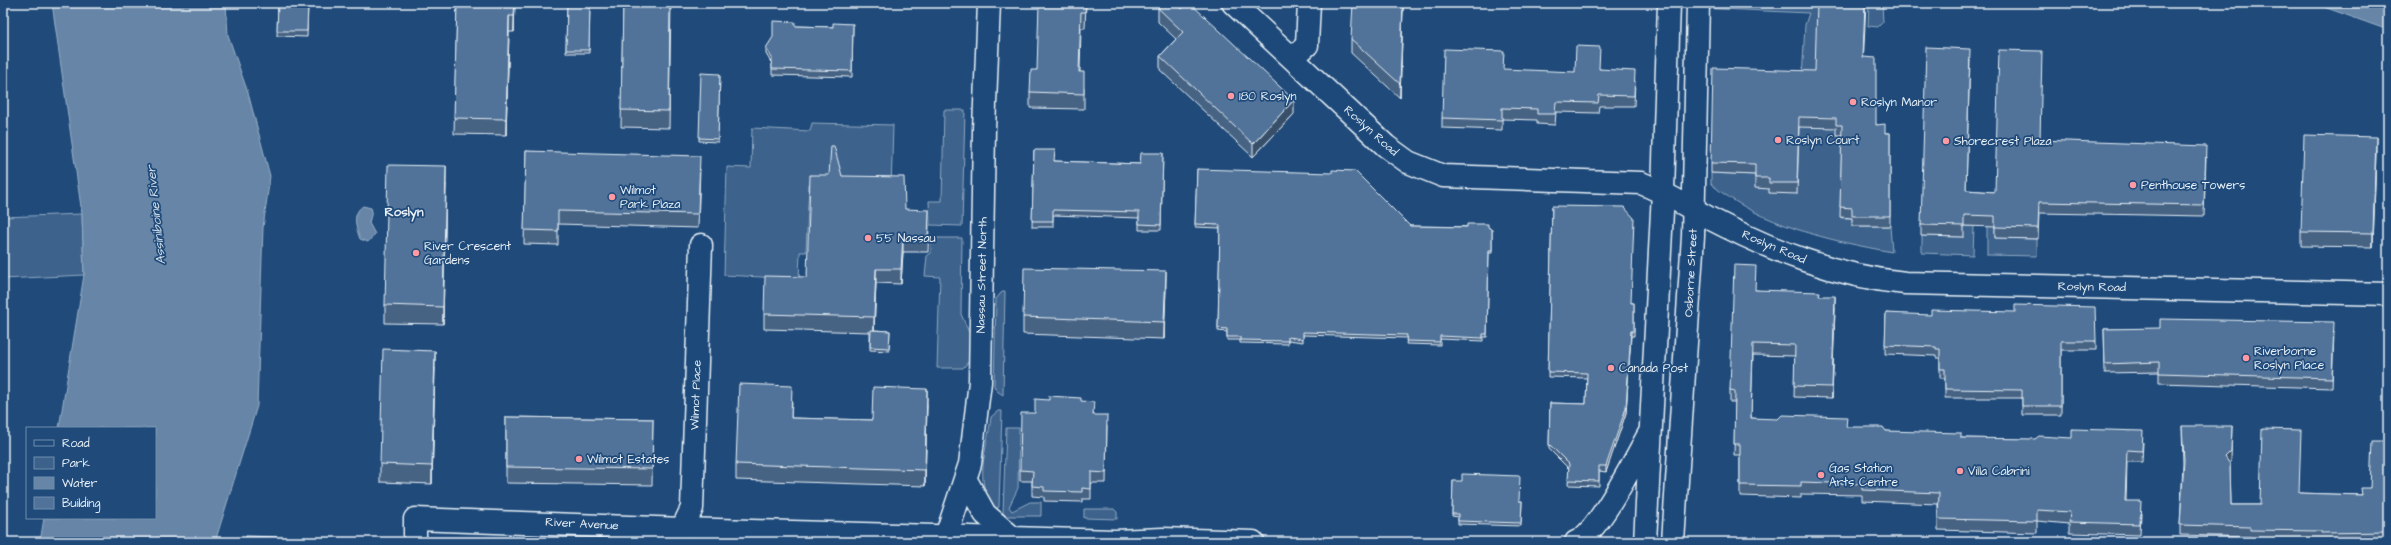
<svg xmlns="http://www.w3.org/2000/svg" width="2391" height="545" font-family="'Architects Daughter',sans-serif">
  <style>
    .green { fill: #3c628c; stroke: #92aac2 }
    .water { fill: #6685a7; stroke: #9ab0c7 }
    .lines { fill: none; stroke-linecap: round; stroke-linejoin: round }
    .minor-casing { stroke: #e8f1f8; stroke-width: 25 }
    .tertiary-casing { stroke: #e8f1f8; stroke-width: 25 }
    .secondary-casing { stroke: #e8f1f8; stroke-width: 25 }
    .minor { stroke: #1f4a7a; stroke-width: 22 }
    .tertiary { stroke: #1f4a7a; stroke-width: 22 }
    .secondary { stroke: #1f4a7a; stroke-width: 22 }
    .wall { fill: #466384; stroke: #e8f1f8 }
    .shaded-wall { fill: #39506b; stroke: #e8f1f8 }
    .building { fill: #517399; stroke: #e8f1f8 }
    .poi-dot { fill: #ff9aa2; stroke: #1f4a7a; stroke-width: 1.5 }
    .labels { text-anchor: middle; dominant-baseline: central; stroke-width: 3.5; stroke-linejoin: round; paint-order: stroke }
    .poi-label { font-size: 12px; fill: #e8f1f8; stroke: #1f4a7a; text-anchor: start }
    .street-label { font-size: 12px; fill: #e8f1f8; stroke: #1f4a7a }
    .neighbourhood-label { font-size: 13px; font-weight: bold; fill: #e8f1f8; stroke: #1f4a7a }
    .water-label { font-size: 13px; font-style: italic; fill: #d4e1ec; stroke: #1f4a7a }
  </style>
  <rect width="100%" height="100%" fill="#1f4a7a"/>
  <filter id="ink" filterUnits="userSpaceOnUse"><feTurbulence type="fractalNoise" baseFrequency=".025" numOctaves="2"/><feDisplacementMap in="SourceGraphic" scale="8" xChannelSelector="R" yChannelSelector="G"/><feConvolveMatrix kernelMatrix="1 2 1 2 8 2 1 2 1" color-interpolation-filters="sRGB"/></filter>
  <g filter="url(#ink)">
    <path class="green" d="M1698,3H1817L1836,128L1842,135L1841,218H1852L1853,226H1890L1892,252C1831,241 1760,225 1711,184V173L1755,175L1800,116L1805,25L1809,13L1698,8Z
      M1869,3H1882L1883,22L1878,27L1868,26Z
      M944,110H965L962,226L930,225L929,201H942Z
      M812,123L893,125L891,189L809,184L806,252H800L799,279L724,275L727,167L751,168L752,128L810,131Z
      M82,214L84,275L3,279V217Z
      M1964,226H1974L1973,255L1922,253V236L1963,237Z
      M1987,226H1995V238L2037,239V256L1987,255Z
      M931,238H962L961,314L971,337L970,360L963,368H937L940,277L925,276L927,256L931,253Z
      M1005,291L1003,395L997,391L994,386L996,299L1001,293Z
      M998,411H1002L999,507L994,510C973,478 987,452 991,417Z
      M1006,428H1019L1018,488L1009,507L1012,511L1030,502H1041V516H1006L1003,513Z
      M1084,509H1114L1117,512V519L1084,518Z"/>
    <path class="water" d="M52,3H226L228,35L248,93L270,176L263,228L257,406L215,542H40L44,518H155V428H59L84,275L82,214Z
      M2313,3H2388V30Z
      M363,206L371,208L372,211L369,223L375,234L368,242L360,239C356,228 351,214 363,206Z"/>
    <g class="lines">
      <g class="minor-casing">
        <path id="minor" d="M1233,3L1386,146L1408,162L1443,176L1641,183C1666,193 1686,206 1709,218C1771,250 1835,276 1905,283L2388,294
          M1293,58L1307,45L1309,3
          M966,480L985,514L1013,538
          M676,542L692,508L701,245
          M944,542L970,464L980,382L984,129L989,3"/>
      </g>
      <g class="tertiary-casing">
        <path id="tertiary" d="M415,542V519L683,529L1115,541L1163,539L1253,542"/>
      </g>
      <g class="secondary-casing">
        <path id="secondary" d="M1576,542C1598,534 1636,457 1649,434
          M1645,542L1663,192L1669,3
          M1673,542L1693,236L1698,3"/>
      </g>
      <use href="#minor" class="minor"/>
      <use href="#tertiary" class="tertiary"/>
      <use href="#secondary" class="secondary"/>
    </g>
    <path class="wall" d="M278,3H308L307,37L277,36Z
      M457,3H515L514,32H509L506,135L454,134Z
      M567,3H590L589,53H566Z
      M623,3H671L669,128L621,127Z
      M1086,3L1085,28H1081L1080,72L1084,88V109L1030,108V92L1037,70Z
      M1158,8L1182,9L1294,114L1253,157L1160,70V56L1176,39L1158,22Z
      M1403,9L1400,98L1351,53V39Z
      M853,24L852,77L772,75V64L766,54V48L795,26L833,27Z
      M1863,57L1876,125L1885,133H1890V226H1852V218L1840,217L1842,135H1836V128L1799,127L1797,194L1769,193V189L1755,188V175L1711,173V163L1815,71Z
      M1970,60L1966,190L1995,192L2041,140L2206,157L2204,216L2039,213L2038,239L1995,238V227L1964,226V237L1921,236V225Z
      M1600,69L1635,81L1634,106H1599L1598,113L1556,112L1555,125L1537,124V120L1502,119V130L1442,128V118L1575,72Z
      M720,74L718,142L699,141V138Z
      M1034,150L1055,161L1140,164L1163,153L1161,230H1139V218L1053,215V227H1032Z
      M526,151L700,169L698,228L558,224V245L524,244Z
      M2376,151L2373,247L2301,246V232Z
      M1197,169L1410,226L1488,227L1492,230V253H1489L1487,337H1483V341L1440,339V345L1406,344L1407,338L1303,335V342L1288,340V344L1240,343V340H1227V332L1218,331L1220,228L1195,227Z
      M829,175L842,176L905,209L929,225L928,252H903L901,284L876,283L874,330L890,331L889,351L870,350V332L764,329V314L807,277Z
      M446,184L443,324L385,323V305Z
      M1552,206L1631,303H1634V336H1631L1626,413L1606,472L1599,471V486L1568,485L1569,469L1549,449L1550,403L1586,404L1587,378L1548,377Z
      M1166,288L1164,339L1023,334V317Z
      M1755,290L1820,296L1835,308L1832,398L1794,397L1795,356L1753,355L1751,418L1847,427L1886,431L1961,438L2143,442L2142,462H2127L2126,501L2141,513L2140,535L2069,533V524L2037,521V533L1938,530V504L1862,501V495L1801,494V498L1740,496V455H1734L1735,402H1730V390Z
      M1886,313L2096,341V350H2061V415H2022V398H1945V378H1940V358H1936V356L1885,354Z
      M2104,329L2334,332L2332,388L2159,383V372L2105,373Z
      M435,368L432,484L380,482V464Z
      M1081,401L1094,415L1107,426L1106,483H1091V499H1082V502L1044,501V497L1032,496V481H1020V470L1035,413Z
      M792,402L791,418L872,420L927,405L925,486L736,480V464Z
      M506,417L653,419L652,485L506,483Z
      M2182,426L2231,461L2230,463L2231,505H2260L2299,493L2361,495L2370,488L2388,441V542H2321V541L2251,540V537L2180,535V525L2183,464Z
      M1453,481L1519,501H1522L1521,526L1458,524V517L1452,516Z"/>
    <path class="shaded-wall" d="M515,3L514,32V16Z
      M1403,3V9L1400,98V84Z
      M1865,3H1866L1863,67V57Z
      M509,16V32L506,135V119Z
      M1294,100V114L1253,157V144Z
      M2376,137V151L2373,247V233Z
      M446,166V184L443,324V307Z
      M903,237V252L901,284V269Z
      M876,269V283L874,332V317Z
      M1166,271V288L1164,339V322Z
      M1835,296V308L1832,398V387Z
      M1631,331L1626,413L1606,472V466Z
      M435,351V368L432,484V466Z
      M927,389V405L925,486V470Z
      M2232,426L2231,461L2225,467V457Z"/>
    <path class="building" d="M278,3H308L307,31H277Z
      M457,3H515L514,16H509L506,119L454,118Z
      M567,3H590L589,50H566Z
      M623,3H670L669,111L621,110Z
      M1039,3H1086L1085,12H1081L1079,72H1084V94L1030,92L1031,70H1037Z
      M1163,3H1176L1182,9L1188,3H1190L1294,100L1253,144L1160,56L1183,32L1158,8Z
      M1353,3H1403L1400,84L1351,39Z
      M1817,3H1865L1863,57L1876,58V125L1885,124V133H1890V216H1852V208L1840,207L1842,125H1836V118L1799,117L1797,183H1769V178H1755V164L1711,163L1713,68L1815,71Z
      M773,21L795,22V26L833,27V23L853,24L852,71L772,69V58L766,48L773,37Z
      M1576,46L1600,47L1599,69L1635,71L1634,96L1599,95L1598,103L1556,102L1555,114H1537V109L1502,108V120L1442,118L1444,49L1504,51L1503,69L1575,72Z
      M1926,47L1970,49L1966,190L1995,192L1999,50L2042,51L2040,140L2206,146L2204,205L2039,202L2038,228L1995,227V216L1964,215V226L1921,225Z
      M701,73L720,74L718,139L699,138Z
      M2304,135L2376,137L2373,233L2301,232Z
      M831,146H834L842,176L904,177L905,209L929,210L928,237H903L901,269H876L874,317L764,314L765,276L807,277L810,175H829Z
      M1034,150H1055L1054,161L1140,164L1141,153H1163L1161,225L1139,224V212L1053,210V221H1032Z
      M526,151L700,156L698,214L558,211V231L524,230Z
      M388,165L446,166L443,307L385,305Z
      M1197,169L1332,173V170L1355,171L1410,226L1467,227V224H1488V227L1492,230V250H1489L1487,334H1483V338L1440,336V342L1406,341L1407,335L1303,332V339L1288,337V341L1240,340V337H1227V329L1218,328L1220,225L1195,224Z
      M1552,206L1624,207L1634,218L1631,303H1634V331H1631L1626,408L1606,466H1599V481L1568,480L1569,464L1549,444L1550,403L1586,404L1587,373L1548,372Z
      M1734,265L1756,266L1755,290L1820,292L1819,296H1835L1832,387L1794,386L1795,345L1753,344L1751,418L1778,419L1782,415L1847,417L1846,427H1883L1886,431L1961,433V438L2035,439L2039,436L2072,438V429L2143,431L2142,451L2127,450L2125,501H2141L2140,524L2069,522L2070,512L2037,510V521L1938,519L1939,493L1862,490V484L1801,482V486L1740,485V444H1734L1735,391L1730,390Z
      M1024,268L1166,271L1164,322L1023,317Z
      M2015,305L2095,307L2096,341H2061V406H2022V390L1945,389V369H1940V349H1936V347L1885,345L1886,313L1931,315V310L2015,312Z
      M2160,319L2334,322L2332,378L2159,373V362L2105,364L2104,329L2160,328Z
      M871,330L890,331L889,348L870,347Z
      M383,349L435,351L432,466L380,464Z
      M739,384L792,386L791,418L872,420L873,387L927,389L925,470L736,464Z
      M1049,396L1081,398V401L1094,402L1093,415H1107L1106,473L1091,472V489L1082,488V492L1044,491V487L1032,486L1033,471L1020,470L1021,413H1035V399L1049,400Z
      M506,417L653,419L652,469L506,467Z
      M2182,426H2232L2231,451L2225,457L2230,464L2231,505H2260L2262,429L2301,430L2299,493L2362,495L2361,488H2370L2372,441H2388V532L2321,533V531L2251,530V527L2180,525L2184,460Z
      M1462,474L1520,476L1519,501H1522L1521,523L1458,521V514H1452L1453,481H1462Z
      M246,536L336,539V542H246Z"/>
  </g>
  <g class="poi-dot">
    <circle cx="1231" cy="96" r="4"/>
    <circle cx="1853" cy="102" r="4"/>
    <circle cx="1778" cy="140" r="4"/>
    <circle cx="1946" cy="141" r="4"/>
    <circle cx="2133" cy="185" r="4"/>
    <circle cx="612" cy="197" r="4"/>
    <circle cx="868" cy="238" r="4"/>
    <circle cx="416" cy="253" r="4"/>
    <circle cx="2246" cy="358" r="4"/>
    <circle cx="1611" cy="368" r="4"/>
    <circle cx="579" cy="459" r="4"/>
    <circle cx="1960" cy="471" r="4"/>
    <circle cx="1821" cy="475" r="4"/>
  </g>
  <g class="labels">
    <g class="poi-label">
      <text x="1239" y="96">180 Roslyn</text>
      <text x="1861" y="102">Roslyn Manor</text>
      <text x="1786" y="140">Roslyn Court</text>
      <text x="1954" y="141">Shorecrest Plaza</text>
      <text x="2141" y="185">Penthouse Towers</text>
      <text x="620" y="190">Wilmot<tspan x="620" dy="14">Park Plaza</tspan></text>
      <text x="876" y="238">55 Nassau</text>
      <text x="424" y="246">River Crescent<tspan x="424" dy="14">Gardens</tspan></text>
      <text x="2254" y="351">Riverborne<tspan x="2254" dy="14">Roslyn Place</tspan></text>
      <text x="1619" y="368">Canada Post</text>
      <text x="587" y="459">Wilmot Estates</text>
      <text x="1829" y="468">Gas Station<tspan x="1829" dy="14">Arts Centre</tspan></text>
      <text x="1968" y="471">Villa Cabrini</text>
    </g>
    <g class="street-label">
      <text transform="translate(1371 131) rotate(42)">Roslyn Road</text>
      <text transform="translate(1774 247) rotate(23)">Roslyn Road</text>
      <text transform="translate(1691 273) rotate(-87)">Osborne Street</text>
      <text transform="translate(982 275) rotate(-89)">Nassau Street North</text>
      <text transform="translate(2092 287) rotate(1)">Roslyn Road</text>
      <text transform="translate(696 395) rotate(-88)">Wilmot Place</text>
      <text transform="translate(582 524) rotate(3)">River Avenue</text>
    </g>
    <g class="neighbourhood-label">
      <text x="404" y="212">Roslyn</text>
    </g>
    <g class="water-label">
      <text transform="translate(156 215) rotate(-96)">Assiniboine River</text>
    </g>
  </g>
  <rect width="2391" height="545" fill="none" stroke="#1f4a7a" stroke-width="16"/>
  <rect x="8" y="8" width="2375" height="529" fill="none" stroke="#e8f1f8" stroke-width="1.5" filter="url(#ink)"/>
  <rect x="26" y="427" width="130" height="92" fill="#1f4a7a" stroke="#6f8dac"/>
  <rect x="34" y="440" width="20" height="6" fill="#1f4a7a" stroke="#6f8dac"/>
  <text x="62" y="447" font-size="12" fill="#e8f1f8">Road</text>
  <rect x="34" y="457" width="20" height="12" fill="#3c628c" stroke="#6f8dac"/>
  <text x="62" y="467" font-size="12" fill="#e8f1f8">Park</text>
  <rect x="34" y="477" width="20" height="12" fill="#6685a7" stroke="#6f8dac"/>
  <text x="62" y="487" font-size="12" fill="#e8f1f8">Water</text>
  <rect x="34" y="497" width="20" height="12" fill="#517399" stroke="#6f8dac"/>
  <text x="62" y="507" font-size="12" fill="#e8f1f8">Building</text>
</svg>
